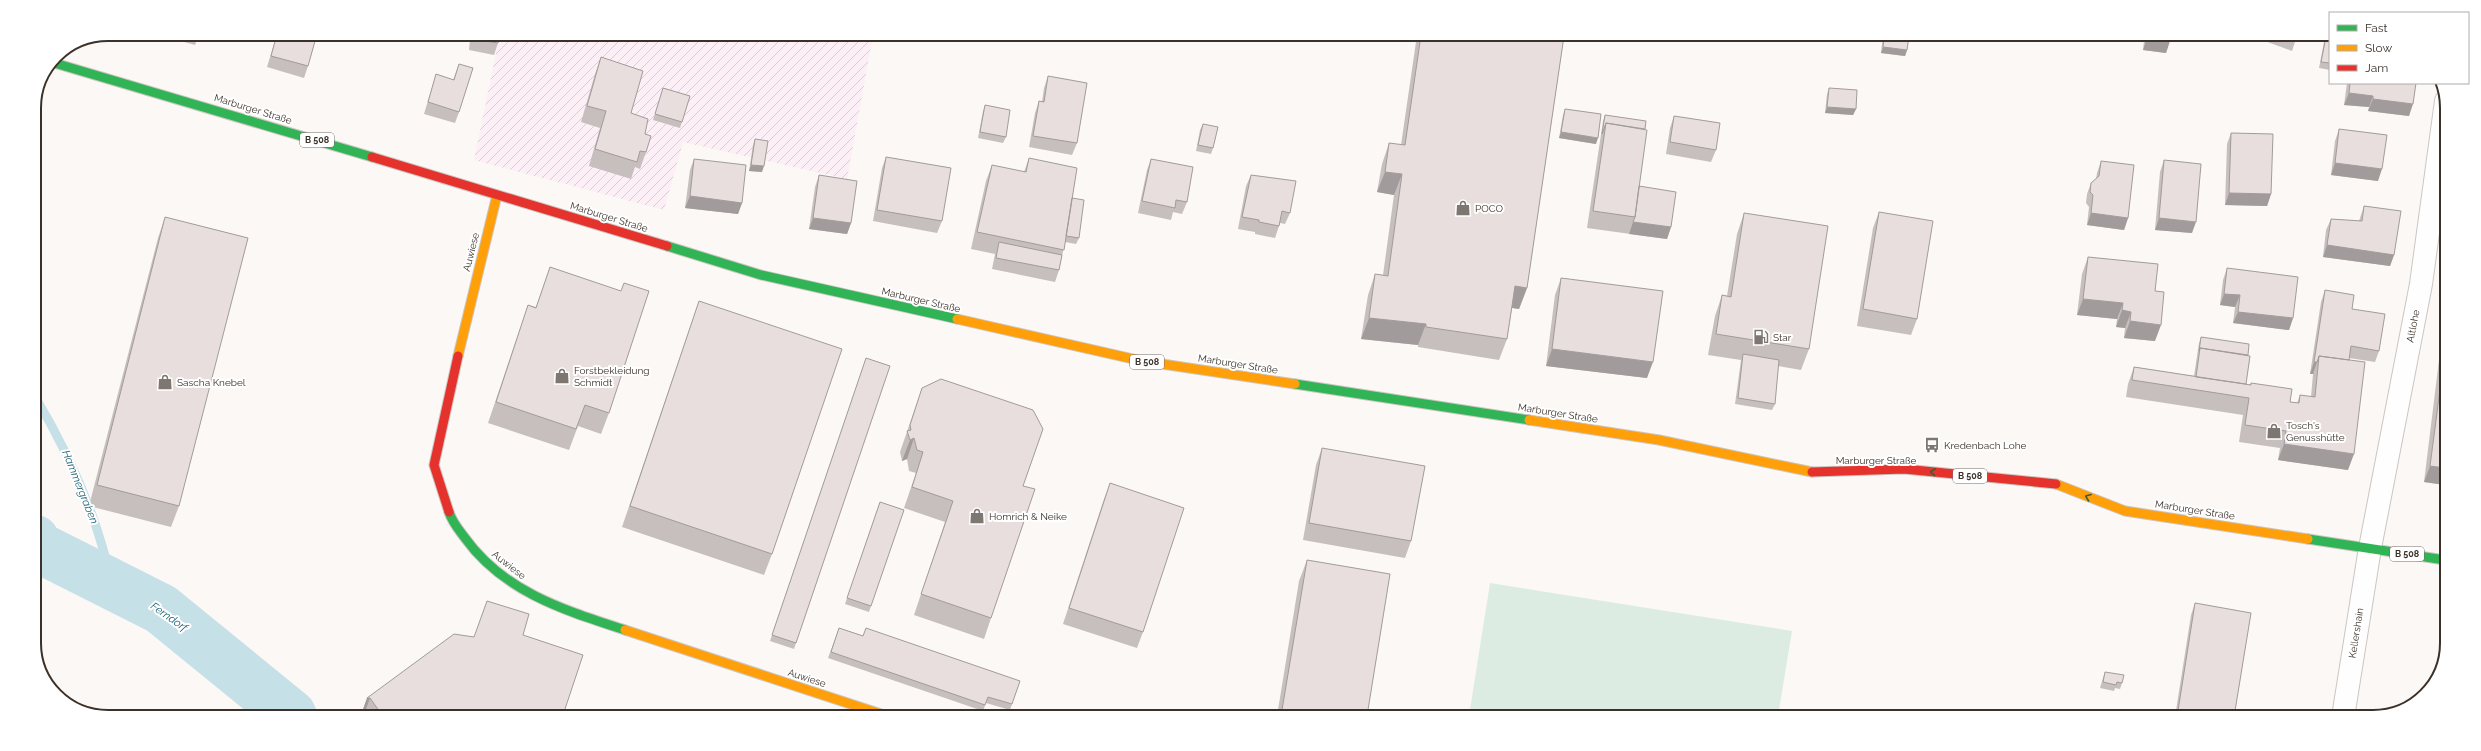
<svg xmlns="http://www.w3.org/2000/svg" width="2481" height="751" font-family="Raleway,sans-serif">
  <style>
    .industrial { fill: url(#industrial-furrows) }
    .park { fill: #dcece2 }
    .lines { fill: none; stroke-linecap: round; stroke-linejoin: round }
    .stream { stroke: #c6e0e7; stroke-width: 9 }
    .river { stroke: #c6e0e7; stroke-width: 51 }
    .street-casing { stroke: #ccc6c1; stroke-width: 24 }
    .fast-casing { stroke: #ccc6c1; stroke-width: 11 }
    .slow-casing { stroke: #ccc6c1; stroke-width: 11 }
    .jam-casing { stroke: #ccc6c1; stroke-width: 11 }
    .street { stroke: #fefefe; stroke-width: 22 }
    .fast { stroke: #30b455; stroke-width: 9 }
    .slow { stroke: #ff9f0a; stroke-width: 9 }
    .jam { stroke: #e5322d; stroke-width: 9 }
    .wall { fill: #c7bfbe }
    .shaded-wall { fill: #a29b9b }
    .building { fill: #e7dedd; stroke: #a29b9b }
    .oneway { stroke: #375f38 }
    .labels { text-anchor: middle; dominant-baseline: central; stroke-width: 4; stroke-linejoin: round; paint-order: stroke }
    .shield { fill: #fff; stroke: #766f69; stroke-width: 1 }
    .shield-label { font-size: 9px; font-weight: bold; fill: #3b3129 }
    .street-label { font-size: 10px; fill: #3b3129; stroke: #fff }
    .poi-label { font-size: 10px; fill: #3b3129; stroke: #fff; text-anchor: start }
    .water-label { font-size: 11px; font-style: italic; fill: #1a6173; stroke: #fff }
    .rim { fill: none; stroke: #3b3129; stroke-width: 2 }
  </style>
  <defs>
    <pattern id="industrial-furrows" width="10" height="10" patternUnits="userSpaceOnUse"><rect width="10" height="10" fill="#fceff6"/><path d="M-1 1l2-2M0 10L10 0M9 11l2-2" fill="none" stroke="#d9cdd3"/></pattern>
  </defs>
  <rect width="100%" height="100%" fill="#fbf8f6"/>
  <path class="industrial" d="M500,34L873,35L847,179L683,142L664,210L474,160Z"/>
  <path class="park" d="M1490,583L1792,631L1778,716H1469Z"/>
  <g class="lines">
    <path class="stream" d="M34,395C69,453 98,518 112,585"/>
    <path class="river" d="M34,540L38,547L161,609L291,715"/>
    <g class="street-casing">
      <path id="street" d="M2343,717L2370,548L2421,284L2446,101"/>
    </g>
    <g class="fast-casing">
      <path id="fast" d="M51,62L372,157
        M667,246L761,275L957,319
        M1295,384L1529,420
        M449,512C452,522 459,530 465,538C504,592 564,610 625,630
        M2308,539L2445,560"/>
    </g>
    <g class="slow-casing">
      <path id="slow" d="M957,319L1142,361L1295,384
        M458,356L497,195
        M1529,420L1659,440L1812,472
        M2056,484L2125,511L2308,539
        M625,630L884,715"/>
    </g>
    <g class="jam-casing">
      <path id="jam" d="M372,157L667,246
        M1812,472L1904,469L2056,484
        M449,512L434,465L458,356"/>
    </g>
    <use href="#street" class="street"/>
    <use href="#fast" class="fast"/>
    <use href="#slow" class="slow"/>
    <use href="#jam" class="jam"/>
  </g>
  <path class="wall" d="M155,34H199L195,45Z
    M277,34H317L308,66L304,78L267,67Z
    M459,34H500L498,43L494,55L469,50L470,40L459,37Z
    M1417,35L1564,36L1527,288L1519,309L1512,308L1507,339L1499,360L1418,347V345L1361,339L1368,295L1375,274L1383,275L1394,195L1377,192L1382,164L1389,143L1401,145Z
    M1883,36H1909L1907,50L1905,56L1881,53Z
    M2111,36H2171L2166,53L2143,50L2144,41Z
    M2251,36H2297L2292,51Z
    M2326,37H2330V70L2319,68L2324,42Z
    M601,57L631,113L645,134L646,152L640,169L635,167L631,179L589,166L600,128L581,122L595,74Z
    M459,64V112L455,123L424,114L436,74L453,80Z
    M1048,76L1077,143L1072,155L1029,147L1035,113L1039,101L1042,102L1044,88Z
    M2347,83H2416L2409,116L2368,111L2369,107L2344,105Z
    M663,88L690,96L680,128L653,120Z
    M1829,88L1856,109L1853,115L1825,113L1827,94Z
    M985,105L1006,137L1003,143L978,138L983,111Z
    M1565,109L1596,144L1559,138L1563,115Z
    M1605,115L1639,186L1671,227L1667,239L1587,228L1603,121Z
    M1674,116L1716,150L1711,162L1666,154L1670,128Z
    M1203,124L1213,148L1211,154L1196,151L1200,130Z
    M2339,129L2378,181L2331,175L2335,141Z
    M2231,133L2271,194L2267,206L2225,205L2227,144Z
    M755,139L762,172L749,171L753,145Z
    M886,157L942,221L937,233L873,221L882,168Z
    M1029,158L1072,198L1079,238L1076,244L1065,242L1059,270L1055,282L992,269L995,254L971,249L986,181L992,165L1024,172Z
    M694,159L742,203L738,214L685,208L690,170Z
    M1151,159L1187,202L1182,214L1173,212L1171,220L1138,213L1147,170Z
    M2164,160L2192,233L2155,230L2160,172Z
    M2101,161L2128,218L2124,230L2087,225L2089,207L2086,203L2087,194L2091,183L2096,179L2097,173Z
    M819,175L851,223L847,234L809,229L815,187Z
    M1251,175L1290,213L1285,224L1280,223L1275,238L1255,234V232L1238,229L1246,186Z
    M2364,206L2394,255L2390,266L2323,257L2326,230L2331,219L2359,221Z
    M1879,212L1917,319L1911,335L1857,326L1873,228Z
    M1744,213L1809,349L1801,370L1778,366L1775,404L1772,410L1735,404L1741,360L1708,355L1715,316L1722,295L1727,296L1737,234Z
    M165,217L179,506L171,527L89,506L158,238Z
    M2088,257L2155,291V341L2124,338L2125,328L2116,327L2117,319L2077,315L2082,274Z
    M550,267L609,413L601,434L578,426L569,450L488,423L528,305L536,307Z
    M2227,268L2293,318L2289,330L2233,323L2235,307L2220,305L2223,280Z
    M1561,278L1647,378L1546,366L1555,295Z
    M2325,290L2352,309L2379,351L2375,362L2349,358L2348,470L2278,460L2280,448L2239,442L2243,415L2126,397L2128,384L2134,367L2194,376L2199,343L2201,337L2248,355L2246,384L2250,385L2251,383L2290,402L2297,403L2300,395L2311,397L2313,374H2310L2321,302Z
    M699,301L772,554L764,575L622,527Z
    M2446,344L2445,485L2424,482L2439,360Z
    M866,358L796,643L794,649L770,641Z
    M922,388L1023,486L991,618L984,639L914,615L945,522L904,508L916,473L909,471L907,459L902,461L900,452Z
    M1322,448L1411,541L1405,558L1303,540L1316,465Z
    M1110,483L1143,632L1137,648L1063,624L1104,499Z
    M880,502L871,606L869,612L845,604Z
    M1307,560L1367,716H1277L1299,581Z
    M2195,603L2234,717H2175L2191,615Z
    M839,628L863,636L1020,681L1010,710L986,703L983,711L828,658Z
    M523,635L563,715H361L367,698L474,637Z
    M2105,672L2122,683L2120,689L2115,688L2114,691L2100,688L2103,678Z"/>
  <path class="shaded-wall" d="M2111,36H2146L2144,41Z
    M2147,38L2170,41L2166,53L2143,50Z
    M1883,47L1907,50L1905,56L1881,53Z
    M2349,93L2373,96L2369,107L2344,105Z
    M2373,99L2413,104L2409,116L2368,111Z
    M1827,107L1856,109L1853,115L1825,113Z
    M1561,132L1598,138L1596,144L1559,138Z
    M2335,163L2382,169L2378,181L2331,175Z
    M751,165L764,166L762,172L749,171Z
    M1385,172L1402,174L1394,195L1377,192Z
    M2229,193L2271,194L2267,206L2225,205Z
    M690,196L742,203L738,214L685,208Z
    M2091,213L2128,218L2124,230L2087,225Z
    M813,218L851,223L847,234L809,229Z
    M2159,218L2196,222L2192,233L2155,230Z
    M1633,222L1671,227L1667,239L1629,234Z
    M2327,245L2394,255L2390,266L2323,257Z
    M1515,286L1527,288L1519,309L1507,307Z
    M2224,294L2240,295L2235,307L2220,305Z
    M2083,299L2123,303L2117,319L2077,315Z
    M2122,310L2131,312L2125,328L2116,327Z
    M2238,312L2293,318L2289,330L2233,323Z
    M1369,318L1426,324L1418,345L1361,339Z
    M2130,321L2161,325L2155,341L2124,338Z
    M1552,349L1653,362L1647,378L1546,366Z
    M2314,362H2317L2313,374H2310Z
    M914,438L907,459L902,461L910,440Z
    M2284,444L2354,454L2348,470L2278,460Z
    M2430,466L2445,468V485L2424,482Z
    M367,698H370L364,715H361Z"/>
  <path class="building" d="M277,34H317L308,66L271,56Z
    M474,34H500L498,43L473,39Z
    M1421,35L1564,36L1527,288L1515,286L1507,339L1426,327V324L1369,318L1375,274L1388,276L1402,174L1385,172L1389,143L1405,145Z
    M1884,36H1909L1907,50L1883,47Z
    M2147,36H2171L2170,41L2147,38Z
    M2288,36H2297L2296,39Z
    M2326,37H2330V63L2321,62Z
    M601,57L643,71L631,113L648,119L645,134L651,136L646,152L640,151L637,162L595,149L606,111L587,106Z
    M459,64L473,68L459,112L428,102L436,74L454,80Z
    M1048,76L1087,83L1077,143L1033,136L1039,101L1044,102Z
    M2350,83H2416L2413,104L2373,99V96L2349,93Z
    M663,88L690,96L682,122L655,114Z
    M1829,88L1857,90L1856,109L1827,107Z
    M985,105L1010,110L1006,137L980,132Z
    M1565,109L1601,114L1598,138L1561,132Z
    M1605,115L1646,121L1645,129L1606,123L1602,134Z
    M1674,116L1720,123L1716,150L1670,142Z
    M1606,123L1647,130L1635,217L1593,211Z
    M1203,124L1218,127L1213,148L1198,145Z
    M2339,129L2387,135L2382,169L2335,163Z
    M2231,133L2273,134L2271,194L2229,193Z
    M755,139L768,141L764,166L751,165Z
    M886,157L951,168L942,221L877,210Z
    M1029,158L1077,168L1064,250L977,232L992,165L1026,172Z
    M694,159L746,165L742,203L690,196Z
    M1151,159L1193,167L1187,202L1176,200L1175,208L1142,201Z
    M2164,160L2201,164L2196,222L2159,218Z
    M2101,161L2134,165L2128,218L2091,213L2093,195L2090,192L2091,183L2099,176Z
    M819,175L857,181L851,223L813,218Z
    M1251,175L1296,181L1290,213L1282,211L1279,226L1259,222V220L1242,217Z
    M1639,186L1676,192L1671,227L1633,222L1635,217Z
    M1072,198L1084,200L1079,238L1066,236Z
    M2364,206L2401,211L2394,255L2327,245L2331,219L2362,221Z
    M1879,212L1933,221L1917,319L1863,309Z
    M1744,213L1828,226L1809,349L1716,334L1722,295L1731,297Z
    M165,217L248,238L179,506L97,485Z
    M999,242L1062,255L1059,270L996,258Z
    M2088,257L2158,264L2155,291L2164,292L2161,325L2130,321L2131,312L2122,310L2123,303L2083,299Z
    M550,267L621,291L624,283L649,291L609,413L585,405L576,429L496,402L528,305L536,308Z
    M2227,268L2298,277L2293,318L2238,312L2240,295L2224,294Z
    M1561,278L1663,291L1653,362L1552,349Z
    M2325,290L2354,295L2352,309L2385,314L2379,351L2351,346L2349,360L2319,356L2317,362H2314Z
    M699,301L842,349L772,554L630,506Z
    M2201,337L2249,344L2248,355L2200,348L2199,351Z
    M2446,344L2445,468L2430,466Z
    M2200,348L2250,356L2246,384L2196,377Z
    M1743,354L1779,360L1775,404L1738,398Z
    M2319,356L2365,362L2354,454L2284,444L2286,431L2245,425L2249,398L2132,380L2134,367L2251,385V383L2292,389L2290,402L2299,403L2300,395L2315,397Z
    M866,358L890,366L796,643L772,635Z
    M941,379L1033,410L1043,429L1023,486L1035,489L991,618L921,594L953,501L912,487L923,452L917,450L914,438L910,440L907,431L911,430L910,425L922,388Z
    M1322,448L1425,466L1411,541L1309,523Z
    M1110,483L1184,508L1143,632L1069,608Z
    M880,502L904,510L871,606L847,598Z
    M1307,560L1390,574L1367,716H1281Z
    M487,601L529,614L523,635L583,655L563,715H382L370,698H367L454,634L474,637Z
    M2195,603L2251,613L2234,717H2177Z
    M839,628L863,636L866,628L1020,681L1012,704L988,697L985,705L831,652Z
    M2105,672L2124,675L2122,683L2117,682L2116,685L2103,682Z"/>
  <defs><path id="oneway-chevron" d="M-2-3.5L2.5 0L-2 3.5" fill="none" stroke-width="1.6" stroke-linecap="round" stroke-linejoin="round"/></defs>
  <g class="oneway">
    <use href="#oneway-chevron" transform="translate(1933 472) rotate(-174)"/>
    <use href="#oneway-chevron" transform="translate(2088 497) rotate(-159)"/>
  </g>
  <defs>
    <g id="shop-bare" transform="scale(1.2)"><path d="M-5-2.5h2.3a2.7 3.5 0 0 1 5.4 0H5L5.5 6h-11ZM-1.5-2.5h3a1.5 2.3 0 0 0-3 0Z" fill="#7e7771" stroke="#fff" stroke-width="2.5" paint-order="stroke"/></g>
    <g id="fuel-bare" transform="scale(1.2)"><path d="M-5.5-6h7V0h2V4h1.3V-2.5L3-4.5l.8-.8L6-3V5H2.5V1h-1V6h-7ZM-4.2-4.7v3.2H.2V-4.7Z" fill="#7e7771" stroke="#fff" stroke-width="2.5" paint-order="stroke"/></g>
    <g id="bus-bare" transform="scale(1.2)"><path d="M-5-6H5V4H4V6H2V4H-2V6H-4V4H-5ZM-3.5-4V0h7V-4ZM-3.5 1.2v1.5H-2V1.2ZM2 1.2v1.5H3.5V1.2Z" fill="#7e7771" stroke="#fff" stroke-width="2.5" paint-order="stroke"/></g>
  </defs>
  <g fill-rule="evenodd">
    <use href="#shop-bare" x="1463" y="208"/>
    <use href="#fuel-bare" x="1761" y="337"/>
    <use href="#shop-bare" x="562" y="376"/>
    <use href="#shop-bare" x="165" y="382"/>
    <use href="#shop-bare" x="2274" y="431"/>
    <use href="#bus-bare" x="1932" y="445"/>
    <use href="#shop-bare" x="977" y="516"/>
  </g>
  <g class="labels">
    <g class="shield">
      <rect x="300" y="133" width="34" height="14" rx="3"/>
      <rect x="1130" y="355" width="34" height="14" rx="3"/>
      <rect x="1953" y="469" width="34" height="14" rx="3"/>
      <rect x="2390" y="547" width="34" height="14" rx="3"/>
    </g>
    <g class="shield-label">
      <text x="317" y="140">B 508</text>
      <text x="1147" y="362">B 508</text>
      <text x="1970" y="476">B 508</text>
      <text x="2407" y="554">B 508</text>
    </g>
    <g class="street-label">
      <text transform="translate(253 109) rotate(17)">Marburger Straße</text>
      <text transform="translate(609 217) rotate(17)">Marburger Straße</text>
      <text transform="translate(471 252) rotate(-76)">Auwiese</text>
      <text transform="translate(921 300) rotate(13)">Marburger Straße</text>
      <text transform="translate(2413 326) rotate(-79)">Altlohe</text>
      <text transform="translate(1238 364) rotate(9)">Marburger Straße</text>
      <text transform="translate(1558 413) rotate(9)">Marburger Straße</text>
      <text x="1876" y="460">Marburger Straße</text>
      <text transform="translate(2195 510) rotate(9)">Marburger Straße</text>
      <text transform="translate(509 565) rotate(38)">Auwiese</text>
      <text transform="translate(2356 633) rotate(-81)">Kellershain</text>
      <text transform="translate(807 678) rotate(18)">Auwiese</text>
    </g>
    <g class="poi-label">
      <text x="1475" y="208">POCO</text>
      <text x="1773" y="337">Star</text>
      <text x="574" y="370">Forstbekleidung<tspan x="574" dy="12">Schmidt</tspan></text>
      <text x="177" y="382">Sascha Knebel</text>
      <text x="2286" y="425">Tosch's<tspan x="2286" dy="12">Genusshütte</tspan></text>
      <text x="1944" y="445">Kredenbach Lohe</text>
      <text x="989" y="516">Homrich &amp; Neike</text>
    </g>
    <g class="water-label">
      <text transform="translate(80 487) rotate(68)">Hammergraben</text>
      <text transform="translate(169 617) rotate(35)">Ferndorf</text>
    </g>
  </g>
  <path d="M0 0H2481V751H0ZM108 41H2373A67 67 0 0 1 2440 108V643A67 67 0 0 1 2373 710H108A67 67 0 0 1 41 643V108A67 67 0 0 1 108 41Z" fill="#fff" fill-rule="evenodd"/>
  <path class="rim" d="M108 41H2373A67 67 0 0 1 2440 108V643A67 67 0 0 1 2373 710H108A67 67 0 0 1 41 643V108A67 67 0 0 1 108 41Z"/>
  <rect x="2329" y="12" width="140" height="72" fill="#ffffff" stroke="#b1ada9"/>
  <rect x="2337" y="25" width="20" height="6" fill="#30b455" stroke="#b1ada9"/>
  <text x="2365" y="32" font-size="12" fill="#3b3129">Fast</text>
  <rect x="2337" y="45" width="20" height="6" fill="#ff9f0a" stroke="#b1ada9"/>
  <text x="2365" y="52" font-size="12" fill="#3b3129">Slow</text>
  <rect x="2337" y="65" width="20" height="6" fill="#e5322d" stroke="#b1ada9"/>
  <text x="2365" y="72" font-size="12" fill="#3b3129">Jam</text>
</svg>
